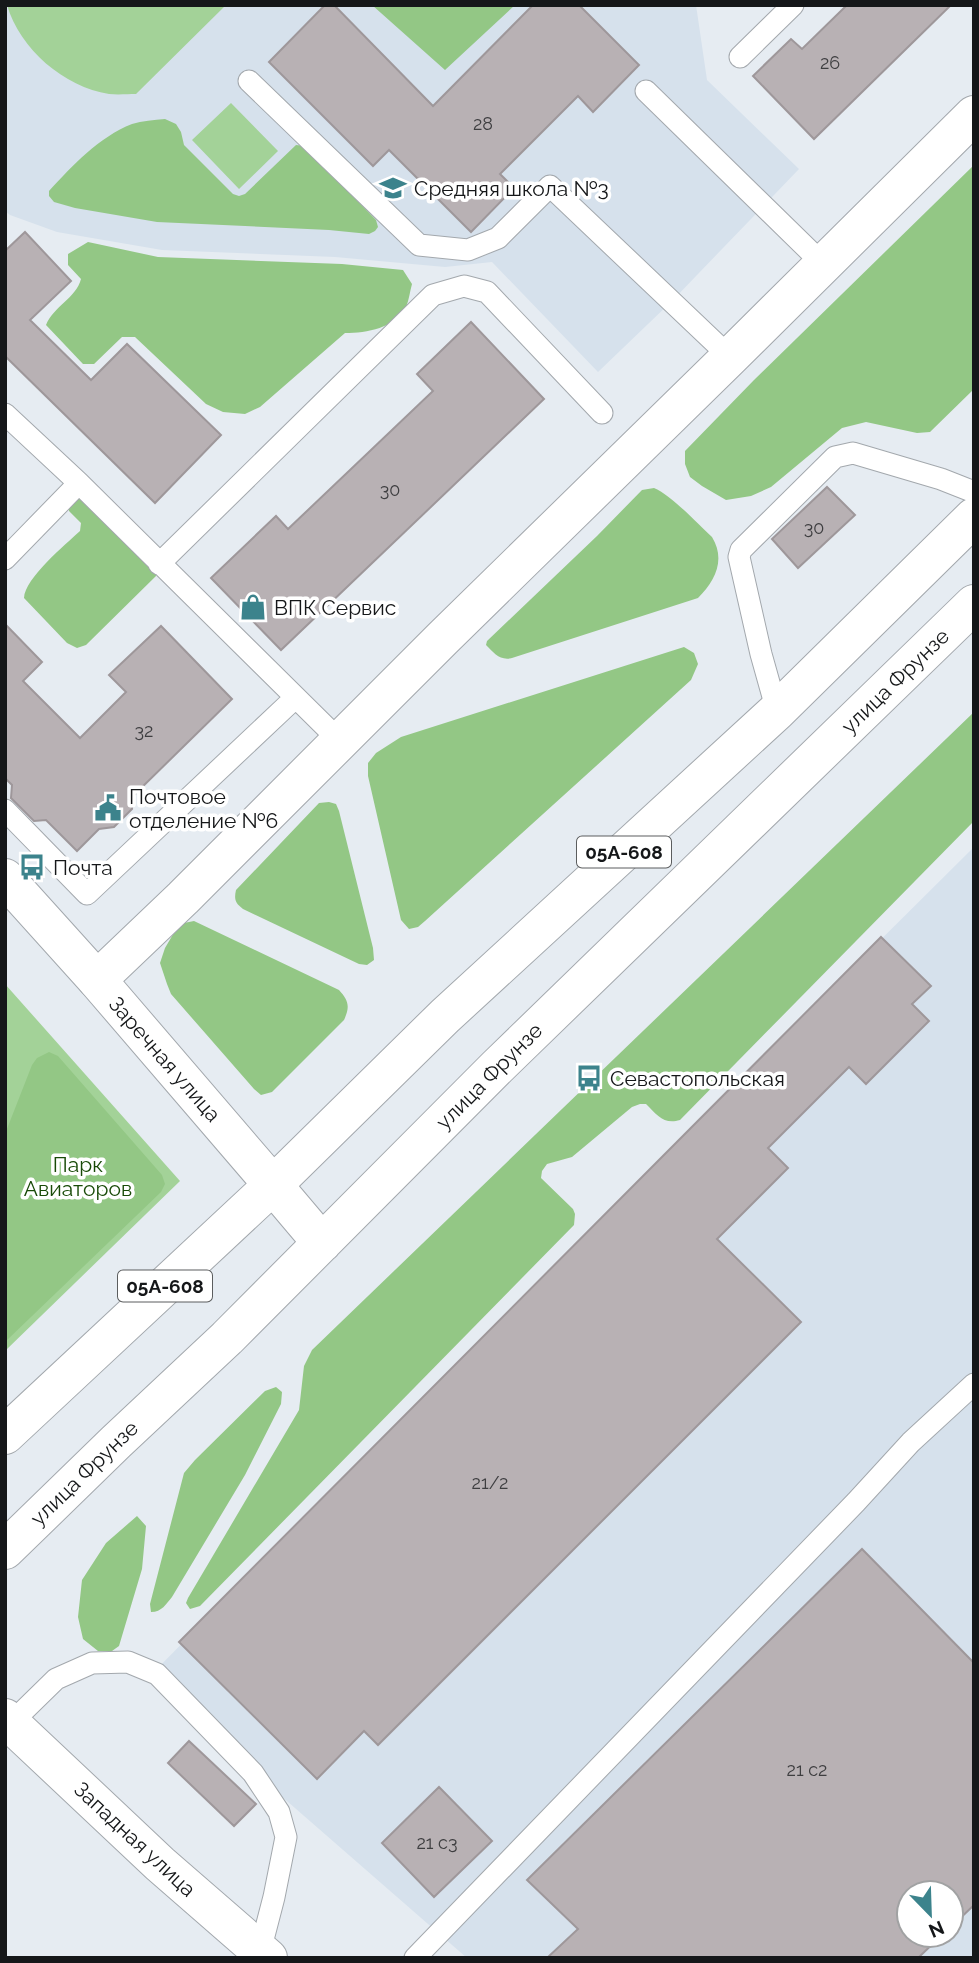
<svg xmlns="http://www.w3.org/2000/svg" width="979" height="1963" font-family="Raleway,sans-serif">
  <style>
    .built { fill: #d6e1ec; fill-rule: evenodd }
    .green { fill: #a3d298 }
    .forest { fill: #93c785 }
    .building { fill: #b8b1b4; stroke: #9e979a; stroke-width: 2 }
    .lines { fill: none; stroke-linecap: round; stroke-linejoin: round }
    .service-casing { stroke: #a3a8ad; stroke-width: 23 }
    .minor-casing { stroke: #a3a8ad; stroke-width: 40 }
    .tertiary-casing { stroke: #a3a8ad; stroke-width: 40 }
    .primary-casing { stroke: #a3a8ad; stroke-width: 40 }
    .service { stroke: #fff; stroke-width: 21 }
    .minor { stroke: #fff; stroke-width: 38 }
    .tertiary { stroke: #fff; stroke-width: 38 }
    .primary { stroke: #fff; stroke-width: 38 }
    .labels { text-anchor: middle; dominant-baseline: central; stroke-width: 7; stroke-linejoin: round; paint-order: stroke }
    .number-label { font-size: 18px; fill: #3e3e40 }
    .shield { fill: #fff; stroke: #5b5d5e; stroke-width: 2 }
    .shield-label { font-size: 19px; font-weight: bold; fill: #151719 }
    .poi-label { font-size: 21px; fill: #151719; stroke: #fff; text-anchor: start }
    .street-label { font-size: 21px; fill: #151719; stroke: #fff }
    .park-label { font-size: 21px; fill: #184a07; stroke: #fff }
  </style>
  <rect width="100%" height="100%" fill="#e6ecf2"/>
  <path class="built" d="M5,5H696L707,80L799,169L672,301L598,372L492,262L445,267L335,257L162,250L57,232L10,215L5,211Z
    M974,847V1958H467L147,1679L673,1146ZM909,1893H951V1935H909Z"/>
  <path class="green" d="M7,5H226L136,94C128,94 118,95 109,94C64,87 20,49 7,5Z
    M231,103L278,151L239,189L192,140Z
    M5,984L180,1181L5,1351Z"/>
  <path class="forest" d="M372,5H515L445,70Z
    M165,119L176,124L181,132L184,145L233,194L239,196L245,194L296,145L305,146L376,220L378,227L375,231L369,234L329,230L157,222L75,208L54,202L49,196V191C72,166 99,137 132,124C142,121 154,120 165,119Z
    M974,165V389L930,432L917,433L866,422L842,428L771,487L751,496L726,500L702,486L690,477L685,464V451L754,380Z
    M88,242L158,257L342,264L403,270L412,284C410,291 409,300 406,307C395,328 367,333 345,333L260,407L245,414L223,412L206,404L135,337H122L94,364H83L46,325C54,306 76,298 81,279L68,265V254Z
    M654,488C671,495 697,523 712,537C726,560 715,581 698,598L512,658C500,661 494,653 486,645L487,641L597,536L642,490Z
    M77,496L155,567L156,576L86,645L77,648L67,643L24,598C25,578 65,545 80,531L81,523L69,511V505Z
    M684,647L694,653L698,664L691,680L425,921L418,927L409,929L401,920L368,776V763L376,753L401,737Z
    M974,712V821L680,1120C664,1125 657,1115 646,1104H640L632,1107L572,1157L547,1164L542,1171L541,1178L573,1209L575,1214L574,1225L200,1606L190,1609L186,1603L188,1598L299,1410L304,1366L312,1350Z
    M329,802L336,804L339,811L373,948L374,960L367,965L359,964L243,909C235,903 234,899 236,890L319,803Z
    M194,921L339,990C349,1001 350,1007 344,1020L272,1092L261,1095L254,1089L171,994L167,984L160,963L165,948L175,931L184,923Z
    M49,1052L58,1056L162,1175L165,1184L161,1192L5,1342V1134L32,1065L37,1058Z
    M276,1387L282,1392L281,1404L245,1475L172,1597C166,1604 162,1612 151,1612L150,1604L184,1473L195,1460L265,1391Z
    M137,1516L146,1526L142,1569L119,1646L112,1651H98L83,1639L78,1617L82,1580L106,1543Z"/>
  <path class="building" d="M325,5H334L433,106L533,5H579L639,65L593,112L578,96L500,174L514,188L471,232L389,150L373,166L269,62Z
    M847,5H951L814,139L753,76L791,39L802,49Z
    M25,232L71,281L30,320L91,380L127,344L221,435L155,503L5,356V251Z
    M471,322L544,399L281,650L211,578L276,516L288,529L433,391L417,374Z
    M827,487L855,515L798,568L772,539Z
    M5,624L42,662L23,681L80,738L126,692L109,675L161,626L232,699L133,796L132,809L114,827L99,829L77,851L46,820L34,821L11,798L12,785L5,778Z
    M881,937L931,986L912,1004L929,1021L866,1084L849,1067L768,1148L788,1168L717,1239L801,1322L378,1745L364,1731L317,1779L179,1642Z
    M862,1549L974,1663V1905L951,1927V1893H909V1935H942L918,1958H547L578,1929L527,1880Z
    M189,1741L256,1804L234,1826L168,1763Z
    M439,1787L492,1841L434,1897L382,1843Z"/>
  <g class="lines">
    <g class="service-casing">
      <path id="service" d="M740,57L793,5
        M249,81L419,245L468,250L498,238L550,186L730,357
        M646,91L823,264
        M5,414L79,483L340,741
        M5,559L79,483
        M159,564L433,295L464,286L487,292L602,413
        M777,711L761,654L739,557L741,550L835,457L853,453L941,479L974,492
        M5,810L87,894L295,698
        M11,1723L56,1679L92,1663L128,1662L157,1674L253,1773L279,1812L286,1837L274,1897L260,1951
        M415,1958L856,1502L911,1442L974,1384"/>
    </g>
    <g class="minor-casing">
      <path id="minor" d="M97,980L183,898L443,638L730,357L974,115"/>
    </g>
    <g class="tertiary-casing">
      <path id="tertiary" d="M5,878L97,980L273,1185"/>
    </g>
    <g class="primary-casing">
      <path id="primary" d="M273,1185L322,1243
        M5,1435L273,1185L445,1016L777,711L974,517
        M5,1550L116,1442L227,1338L497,1067L974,604
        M5,1718L160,1864L268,1958"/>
    </g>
    <use href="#service" class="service"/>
    <use href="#minor" class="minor"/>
    <use href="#tertiary" class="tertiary"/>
    <use href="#primary" class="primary"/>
  </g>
  <defs>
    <g id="school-bare" transform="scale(2.1)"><path d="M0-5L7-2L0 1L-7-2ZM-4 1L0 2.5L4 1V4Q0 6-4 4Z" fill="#3c838c" stroke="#fff" stroke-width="2.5" paint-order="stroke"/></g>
    <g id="shop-bare" transform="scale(2.1)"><path d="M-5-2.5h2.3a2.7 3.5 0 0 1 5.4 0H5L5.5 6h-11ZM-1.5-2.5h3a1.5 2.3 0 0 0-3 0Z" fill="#3c838c" stroke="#fff" stroke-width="2.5" paint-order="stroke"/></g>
    <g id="civic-bare" transform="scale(2.1)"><path d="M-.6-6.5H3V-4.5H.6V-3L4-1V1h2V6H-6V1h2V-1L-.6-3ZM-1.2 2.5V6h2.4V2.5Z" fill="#3c838c" stroke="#fff" stroke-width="2.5" paint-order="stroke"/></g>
    <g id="bus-bare" transform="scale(2.1)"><path d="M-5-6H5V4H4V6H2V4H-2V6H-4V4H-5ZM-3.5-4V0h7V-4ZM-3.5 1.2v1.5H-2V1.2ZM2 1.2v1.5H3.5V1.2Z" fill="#3c838c" stroke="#fff" stroke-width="2.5" paint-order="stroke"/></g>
  </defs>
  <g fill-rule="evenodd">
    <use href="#school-bare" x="393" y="188"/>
    <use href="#shop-bare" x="253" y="607"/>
    <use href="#civic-bare" x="108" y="808"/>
    <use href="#bus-bare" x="32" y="867"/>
    <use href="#bus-bare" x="589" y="1078"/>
  </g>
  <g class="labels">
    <g class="number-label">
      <text x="830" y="62">26</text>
      <text x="483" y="123">28</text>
      <text x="390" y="489">30</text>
      <text x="814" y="527">30</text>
      <text x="144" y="730">32</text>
      <text x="490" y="1482">21/2</text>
      <text x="807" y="1769">21 с2</text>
      <text x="437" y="1842">21 с3</text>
    </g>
    <g class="shield">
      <rect x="577" y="836.5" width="94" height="31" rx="5"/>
      <rect x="118" y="1270.5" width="94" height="31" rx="5"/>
    </g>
    <g class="shield-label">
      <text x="624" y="852">05А-608</text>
      <text x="165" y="1286">05А-608</text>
    </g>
    <g class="poi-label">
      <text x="414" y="188">Средняя школа №3</text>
      <text x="274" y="607">ВПК Сервис</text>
      <text x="129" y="796">Почтовое<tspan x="129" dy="24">отделение №6</tspan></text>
      <text x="53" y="867">Почта</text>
      <text x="610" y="1078">Севастопольская</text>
    </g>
    <g class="street-label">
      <text transform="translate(895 681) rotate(-44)">улица Фрунзе</text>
      <text transform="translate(165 1059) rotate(49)">Заречная улица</text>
      <text transform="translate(489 1076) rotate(-45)">улица Фрунзе</text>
      <text transform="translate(84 1473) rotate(-44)">улица Фрунзе</text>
      <text transform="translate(135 1839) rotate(43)">Западная улица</text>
    </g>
    <g class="park-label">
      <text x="78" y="1164">Парк<tspan x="78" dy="24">Авиаторов</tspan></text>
    </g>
  </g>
  <rect width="979" height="1963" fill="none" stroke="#151719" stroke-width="14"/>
  <g transform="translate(930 1914) rotate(157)"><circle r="33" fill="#ffffff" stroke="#a1a2a3" stroke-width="2"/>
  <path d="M0-5L12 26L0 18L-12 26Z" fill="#3c838c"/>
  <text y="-10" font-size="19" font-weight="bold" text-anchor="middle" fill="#151719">N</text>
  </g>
</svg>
